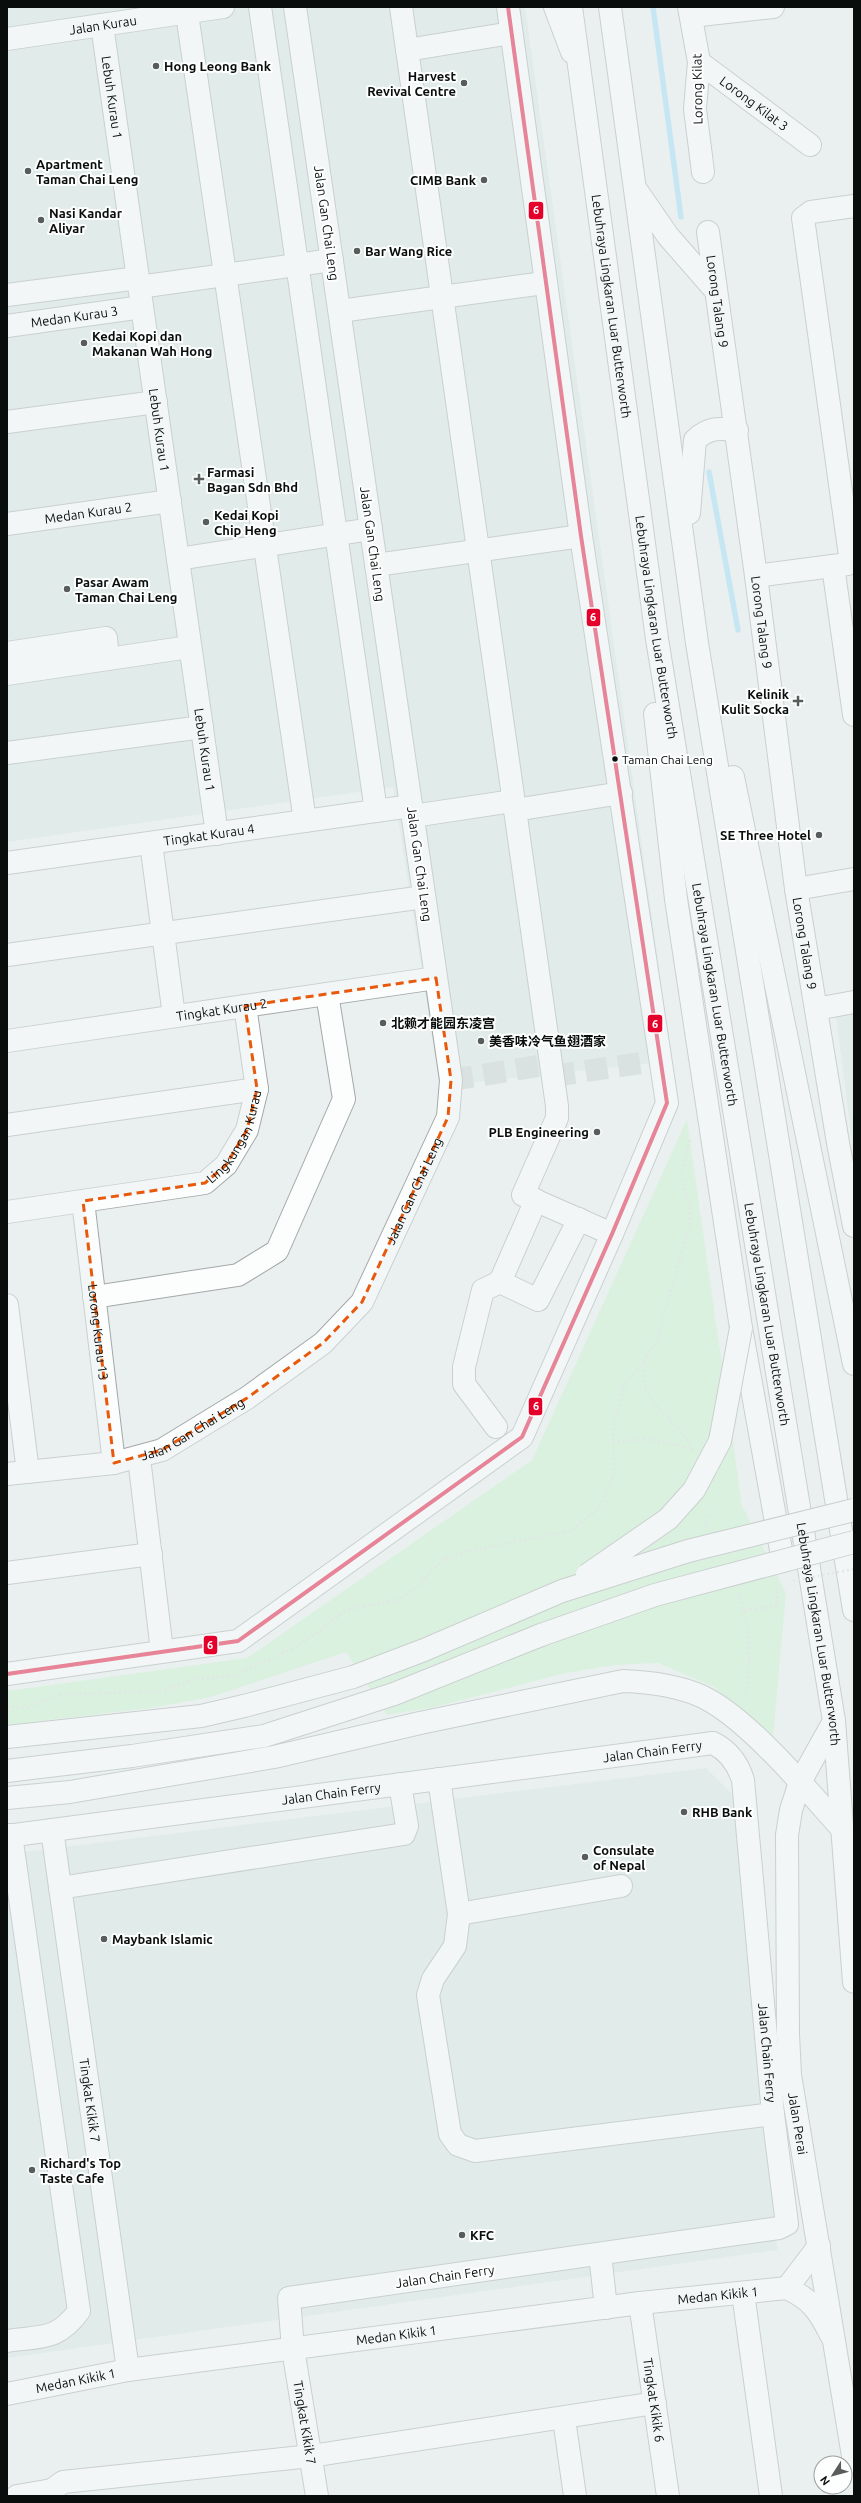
<svg xmlns="http://www.w3.org/2000/svg" width="861" height="2503" font-family="Ubuntu,'Noto Sans SC',sans-serif">
  <style>
    .built { fill: #d5e4e3 }
    .green { fill: #caf1c9 }
    .lines { fill: none; stroke-linecap: round; stroke-linejoin: round }
    .stream { stroke: #9ed9f6; stroke-width: 5.5 }
    .minor-tunnel { stroke: #c8cece; stroke-width: 22; stroke-dasharray: 22 11; stroke-linecap: butt }
    .minor-casing { stroke: #a4a8a8; stroke-width: 24 }
    .highway-casing { stroke: #a4a8a8; stroke-width: 24 }
    .path { stroke: #d7d9d9; stroke-width: 2.5; stroke-dasharray: 2 3; stroke-linecap: butt }
    .minor { stroke: #fcfdfd; stroke-width: 22 }
    .highway { stroke: #fcfdfd; stroke-width: 22 }
    .highway-bridge-casing { stroke: #a4a8a8; stroke-width: 24; stroke-linecap: butt }
    .path-bridge { stroke: #d7d9d9; stroke-width: 2.5; stroke-dasharray: 2 3; stroke-linecap: butt }
    .highway-bridge { stroke: #fcfdfd; stroke-width: 22 }
    .bus-1-casing { stroke: #fcfffe; stroke-width: 7 }
    .bus-1 { stroke: #e4002b; stroke-width: 4 }
    .marked { fill: none; stroke: #e8590c; stroke-width: 3; stroke-dasharray: 8 5; stroke-linejoin: round }
    .poi-dot { fill: #585d5c; stroke: #fcfffe; stroke-width: 1.5 }
    .bus-dot { fill: #090e0d; stroke: #fcfffe; stroke-width: 1.5 }
    .labels { text-anchor: middle; dominant-baseline: central; stroke-width: 4; stroke-linejoin: round; paint-order: stroke }
    .bus-label { font-size: 12px; fill: #090e0d; stroke: #fcfffe; text-anchor: start }
    .street-label { font-size: 13px; fill: #090e0d; stroke: #fcfffe }
    .poi-label { font-size: 13px; font-weight: bold; fill: #090e0d; stroke: #fcfffe; text-anchor: start }
    .line-badge { stroke: #fcfffe; stroke-width: 1.5 }
    .badge-label { font-size: 11px; text-anchor: middle; font-weight: bold; fill: #fff }
  </style>
  <rect width="100%" height="100%" fill="#eaf0f0"/>
  <path class="built" d="M7,7H525L672,1061L440,1086L393,787L7,842Z
    M854,1013V1157L836,1016Z
    M706,1768L736,1798L777,2250L7,2358V1854Z"/>
  <path class="green" d="M687,1119L742,1505L786,1593L773,1738L714,1687L658,1663L615,1665L565,1673L435,1707L387,1715L346,1652L211,1697L150,1708L7,1725V1691L247,1658L532,1460Z"/>
  <g class="lines">
    <path class="stream" d="M653,7L681,217
      M709,472L738,630"/>
    <path class="minor-tunnel" d="M553,1076L661,1060
      M451,1080L552,1064"/>
    <g class="minor-casing">
      <g id="minor">
        <path d="M186,7L305,821"/>
        <path d="M260,7L376,811"/>
        <path d="M401,7L557,1106V1118L523,1195L612,1234"/>
        <path d="M555,7L572,52"/>
        <path d="M689,7L699,62L695,109L703,172"/>
        <path d="M691,16L773,7"/>
        <path id="s1" d="M102,25L217,834"/>
        <path id="s2" d="M7,39L223,7"/>
        <path d="M407,50L511,33"/>
        <path id="s3" d="M699,62L810,145"/>
        <path id="s4" d="M708,232L756,576L796,889L838,1143L854,1226"/>
        <path d="M139,287L332,260"/>
        <path d="M7,295L138,278"/>
        <path d="M340,311L544,283"/>
        <path id="s5" d="M7,326L142,307"/>
        <path d="M7,422L156,402"/>
        <path id="s6" d="M7,524L170,501"/>
        <path d="M178,559L371,529"/>
        <path d="M851,563L803,218L811,212L854,206"/>
        <path d="M376,565L581,536"/>
        <path d="M833,566L854,715"/>
        <path d="M756,576L848,564"/>
        <path d="M7,653L106,638L108,659"/>
        <path d="M7,674L189,647"/>
        <path d="M7,753L202,727"/>
        <path d="M515,810L621,793"/>
        <path d="M413,816L513,801"/>
        <path d="M151,843L174,1016"/>
        <path id="s7" d="M7,863L411,806"/>
        <path d="M796,889L854,879"/>
        <path d="M7,955L424,897"/>
        <path d="M816,1009L854,1002"/>
        <path id="s8" d="M7,1041L436,978"/>
        <path d="M7,1125L257,1089"/>
        <path id="s9" d="M83,1201L114,1463"/>
        <path id="s10" d="M7,1212L205,1183L226,1165L247,1130L257,1089L245,1006"/>
        <path d="M500,1282L536,1200"/>
        <path d="M94,1297L238,1275L277,1251L344,1099L327,994"/>
        <path d="M7,1305L28,1472"/>
        <path d="M496,1427L464,1384V1367L483,1290L500,1282L538,1300L579,1219"/>
        <path d="M139,1458L162,1651"/>
        <path id="s11" d="M7,1474L114,1463L162,1450L247,1398L323,1343L362,1302L448,1117L451,1080L295,7"/>
        <path d="M7,1573L151,1554"/>
        <path d="M7,1674L238,1641L522,1437L612,1234L667,1103L581,536L508,7"/>
        <path d="M439,1779L459,1914L455,1946L433,1979L428,1995L450,2134L458,2145L475,2151L773,2114"/>
        <path id="s12" d="M800,1782L791,1810L787,1835L788,2034L790,2075L854,2462"/>
        <path id="s13" d="M52,1830L128,2370"/>
        <path id="s14" d="M7,1836L713,1743C729,1751 738,1764 743,1780L773,2114L787,2224L779,2228L289,2298L293,2349L317,2496"/>
        <path d="M60,1888L404,1834L407,1826L400,1784"/>
        <path d="M459,1914L621,1886"/>
        <path d="M600,2254L606,2308"/>
        <path d="M787,2288L819,2246"/>
        <path d="M743,2293L771,2496"/>
        <path id="s15" d="M640,2303L668,2496"/>
        <path d="M7,2341C41,2336 57,2341 79,2311L11,1835"/>
        <path id="s16" d="M7,2394L128,2370L640,2303L787,2288C812,2300 819,2311 831,2335"/>
        <path d="M564,2419L575,2496"/>
        <path d="M17,2496L52,2490"/>
        <path d="M52,2496V2490L63,2482L311,2456L655,2403"/>
      </g>
    </g>
    <g class="highway-casing">
      <g id="highway">
        <path id="s17" d="M571,7L657,639L834,1721L854,1982"/>
        <path d="M610,7L697,643L854,1610"/>
        <path d="M637,191L668,236L716,291"/>
        <path d="M689,513L695,440C709,427 719,428 737,430"/>
        <path d="M655,714L676,899L741,1328L783,1561"/>
        <path d="M733,777L854,1364"/>
        <path d="M7,1737L201,1716L244,1706"/>
        <path d="M7,1771L132,1756L264,1736L394,1694L541,1635"/>
        <path d="M800,1782L834,1721"/>
        <path d="M7,1798L70,1792L274,1757L420,1723L623,1681C650,1682 676,1685 701,1696C747,1717 808,1791 843,1830"/>
      </g>
    </g>
    <path class="path" d="M690,1140L682,1169V1182L690,1205V1223L657,1340L645,1360V1389L657,1407L680,1430L693,1450
      M613,1442L646,1439L691,1448
      M706,1527L707,1508
      M738,1593C751,1625 752,1667 744,1700
      M745,1610L777,1606V1584
      M7,1706L26,1708L58,1695L71,1694L160,1692L195,1679L235,1676L300,1645L347,1610L401,1599L419,1585L441,1561L460,1553L570,1531L596,1511L606,1494L614,1474L613,1429L625,1383L645,1361"/>
    <use href="#minor" class="minor"/>
    <use href="#highway" class="highway"/>
    <g class="highway-bridge-casing">
      <path id="highway-bridge" d="M587,1575L668,1519L694,1490L720,1441L741,1328
        M541,1635L655,1595L854,1542
        M244,1706L353,1677L424,1650L562,1591L688,1551L854,1510"/>
    </g>
    <path class="path-bridge" d="M793,1581L854,1569"/>
    <use href="#highway-bridge" class="highway-bridge"/>
    <g class="bus-1-casing">
      <path id="bus-1" d="M7,1674L238,1641L522,1437L612,1234L667,1103L581,536L508,7"/>
    </g>
    <use href="#bus-1" class="bus-1"/>
  </g>
  <path d="M0 0H861V2503H0ZM436,978L451,1080L448,1117L362,1302L323,1343L247,1398L162,1450L114,1463L83,1201L205,1183L226,1165L247,1130L257,1089L245,1006Z" fill="#eaf0f0" fill-opacity=".55" fill-rule="evenodd"/>
  <path class="marked" d="M436,978L451,1080L448,1117L362,1302L323,1343L247,1398L162,1450L114,1463L83,1201L205,1183L226,1165L247,1130L257,1089L245,1006Z"/>
  <g class="poi-dot">
    <circle cx="156" cy="66" r="4"/>
    <circle cx="464" cy="83" r="4"/>
    <circle cx="28" cy="171" r="4"/>
    <circle cx="484" cy="180" r="4"/>
    <circle cx="41" cy="220" r="4"/>
    <circle cx="357" cy="251" r="4"/>
    <circle cx="84" cy="343" r="4"/>
    <path d="M197 473h4v4h4v4h-4v4h-4v-4h-4v-4h4z"/>
    <circle cx="206" cy="522" r="4"/>
    <circle cx="67" cy="589" r="4"/>
    <path d="M796 695h4v4h4v4h-4v4h-4v-4h-4v-4h4z"/>
    <circle cx="819" cy="835" r="4"/>
    <circle cx="383" cy="1023" r="4"/>
    <circle cx="481" cy="1041" r="4"/>
    <circle cx="597" cy="1132" r="4"/>
    <circle cx="684" cy="1812" r="4"/>
    <circle cx="585" cy="1857" r="4"/>
    <circle cx="104" cy="1939" r="4"/>
    <circle cx="32" cy="2170" r="4"/>
    <circle cx="462" cy="2235" r="4"/>
  </g>
  <circle class="bus-dot" cx="615" cy="759" r="3.5"/>
  <g class="labels">
    <g class="bus-label">
      <text x="622" y="759">Taman Chai Leng</text>
    </g>
    <g class="street-label">
      <text stroke="none"><textPath href="#s2" startOffset="97">Jalan Kurau</textPath></text>
      <text transform="translate(697 89) rotate(-91)">Lorong Kilat</text>
      <text stroke="none"><textPath href="#s1" startOffset="73">Lebuh Kurau 1</textPath></text>
      <text stroke="none"><textPath href="#s3" startOffset="69">Lorong Kilat 3</textPath></text>
      <text transform="translate(327 223) rotate(82)">Jalan Gan Chai Leng</text>
      <text stroke="none"><textPath href="#s4" startOffset="70">Lorong Talang 9</textPath></text>
      <text stroke="none"><textPath href="#s17" startOffset="302">Lebuhraya Lingkaran Luar Butterworth</textPath></text>
      <text stroke="none"><textPath href="#s5" startOffset="68">Medan Kurau 3</textPath></text>
      <text stroke="none"><textPath href="#s1" startOffset="409">Lebuh Kurau 1</textPath></text>
      <text stroke="none"><textPath href="#s6" startOffset="82">Medan Kurau 2</textPath></text>
      <text transform="translate(373 544) rotate(82)">Jalan Gan Chai Leng</text>
      <text stroke="none"><textPath href="#s4" startOffset="394">Lorong Talang 9</textPath></text>
      <text stroke="none"><textPath href="#s17" startOffset="626">Lebuhraya Lingkaran Luar Butterworth</textPath></text>
      <text stroke="none"><textPath href="#s1" startOffset="732">Lebuh Kurau 1</textPath></text>
      <text stroke="none"><textPath href="#s7" startOffset="204">Tingkat Kurau 4</textPath></text>
      <text transform="translate(420 864) rotate(82)">Jalan Gan Chai Leng</text>
      <text stroke="none"><textPath href="#s4" startOffset="718">Lorong Talang 9</textPath></text>
      <text stroke="none"><textPath href="#s17" startOffset="998">Lebuhraya Lingkaran Luar Butterworth</textPath></text>
      <text stroke="none"><textPath href="#s8" startOffset="217">Tingkat Kurau 2</textPath></text>
      <text stroke="none"><textPath href="#s10" startOffset="257">Lingkungan Kurau</textPath></text>
      <text stroke="none"><textPath href="#s11" startOffset="530">Jalan Gan Chai Leng</textPath></text>
      <text stroke="none"><textPath href="#s17" startOffset="1322">Lebuhraya Lingkaran Luar Butterworth</textPath></text>
      <text stroke="none"><textPath href="#s9" startOffset="132">Lorong Kurau 13</textPath></text>
      <text stroke="none"><textPath href="#s11" startOffset="194">Jalan Gan Chai Leng</textPath></text>
      <text stroke="none"><textPath href="#s17" startOffset="1646">Lebuhraya Lingkaran Luar Butterworth</textPath></text>
      <text stroke="none"><textPath href="#s14" startOffset="651">Jalan Chain Ferry</textPath></text>
      <text stroke="none"><textPath href="#s14" startOffset="327">Jalan Chain Ferry</textPath></text>
      <text stroke="none"><textPath href="#s14" startOffset="1035">Jalan Chain Ferry</textPath></text>
      <text stroke="none"><textPath href="#s13" startOffset="273">Tingkat Kikik 7</textPath></text>
      <text stroke="none"><textPath href="#s12" startOffset="344">Jalan Perai</textPath></text>
      <text transform="translate(445 2276) rotate(-8)">Jalan Chain Ferry</text>
      <text stroke="none"><textPath href="#s16" startOffset="718">Medan Kikik 1</textPath></text>
      <text stroke="none"><textPath href="#s16" startOffset="394">Medan Kikik 1</textPath></text>
      <text stroke="none"><textPath href="#s16" startOffset="70">Medan Kikik 1</textPath></text>
      <text stroke="none"><textPath href="#s15" startOffset="98">Tingkat Kikik 6</textPath></text>
      <text stroke="none"><textPath href="#s14" startOffset="1837">Tingkat Kikik 7</textPath></text>
    </g>
    <g class="poi-label">
      <text x="164" y="66">Hong Leong Bank</text>
      <text x="456" y="76" text-anchor="end">Harvest<tspan x="456" dy="15">Revival Centre</tspan></text>
      <text x="36" y="164">Apartment<tspan x="36" dy="15">Taman Chai Leng</tspan></text>
      <text x="476" y="180" text-anchor="end">CIMB Bank</text>
      <text x="49" y="213">Nasi Kandar<tspan x="49" dy="15">Aliyar</tspan></text>
      <text x="365" y="251">Bar Wang Rice</text>
      <text x="92" y="336">Kedai Kopi dan<tspan x="92" dy="15">Makanan Wah Hong</tspan></text>
      <text x="207" y="472">Farmasi<tspan x="207" dy="15">Bagan Sdn Bhd</tspan></text>
      <text x="214" y="515">Kedai Kopi<tspan x="214" dy="15">Chip Heng</tspan></text>
      <text x="75" y="582">Pasar Awam<tspan x="75" dy="15">Taman Chai Leng</tspan></text>
      <text x="789" y="694" text-anchor="end">Kelinik<tspan x="789" dy="15">Kulit Socka</tspan></text>
      <text x="811" y="835" text-anchor="end">SE Three Hotel</text>
      <text x="391" y="1023">北赖才能园东凌宫</text>
      <text x="489" y="1041">美香味冷气鱼翅酒家</text>
      <text x="589" y="1132" text-anchor="end">PLB Engineering</text>
      <text x="692" y="1812">RHB Bank</text>
      <text x="593" y="1850">Consulate<tspan x="593" dy="15">of Nepal</tspan></text>
      <text x="112" y="1939">Maybank Islamic</text>
      <text x="40" y="2163">Richard's Top<tspan x="40" dy="15">Taste Cafe</tspan></text>
      <text x="470" y="2235">KFC</text>
    </g>
  </g>
  <g class="line-badge">
    <rect x="528" y="201" width="16" height="19" rx="4" fill="#e4002b"/>
    <rect x="586" y="608" width="15" height="19" rx="4" fill="#e4002b"/>
    <rect x="647" y="1014" width="16" height="19" rx="4" fill="#e4002b"/>
    <rect x="528" y="1397" width="15" height="19" rx="4" fill="#e4002b"/>
    <rect x="203" y="1635" width="15" height="20" rx="4" fill="#e4002b"/>
  </g>
  <g class="badge-label">
    <text x="536" y="214">6</text>
    <text x="593" y="621">6</text>
    <text x="655" y="1028">6</text>
    <text x="536" y="1410">6</text>
    <text x="210" y="1649">6</text>
  </g>
  <rect width="861" height="2503" fill="none" stroke="#090e0d" stroke-width="16"/>
  <g transform="translate(833 2475) rotate(234)"><circle r="19" fill="#fcfffe" stroke="#9b9f9e"/>
  <path d="M0-3L7 15L0 10L-7 15Z" fill="#585d5c"/>
  <text y="-6" font-size="11" font-weight="bold" text-anchor="middle" fill="#090e0d">N</text>
  </g>
</svg>
